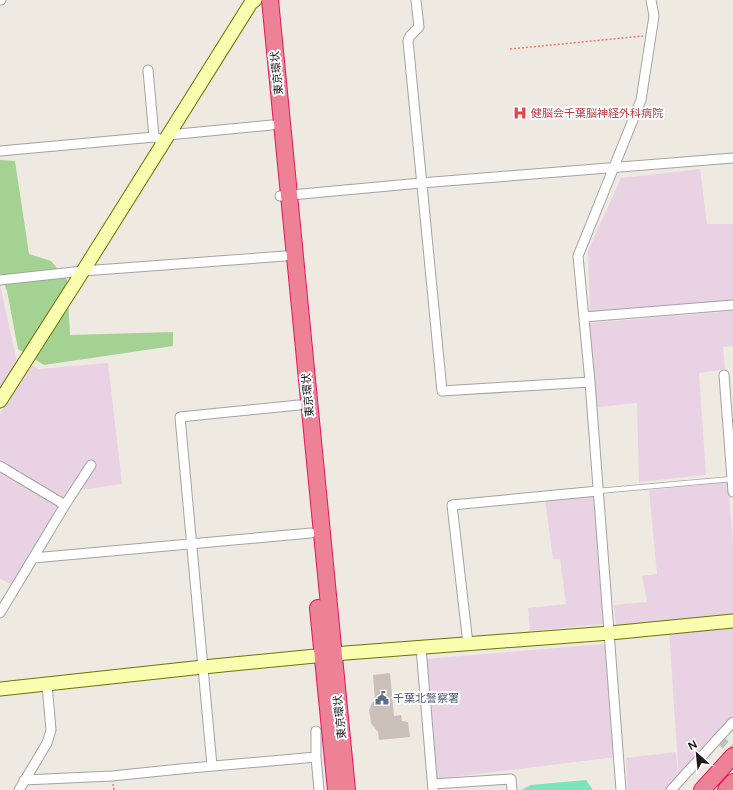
<svg xmlns="http://www.w3.org/2000/svg" width="733" height="790" font-family="Figtree,'Noto Sans JP',sans-serif">
  <style>
    .industrial { fill: #e8d2e4 }
    .forest { fill: #a4d292 }
    .pitch { fill: #78e5bb }
    .building { fill: #cbc0b7 }
    .lines { fill: none; stroke-linecap: round; stroke-linejoin: round }
    .street-tunnel { stroke: #c5c1ba; stroke-width: 9; stroke-dasharray: 9 4.5; stroke-linecap: butt }
    .lane-casing { stroke: #a3a3a3; stroke-width: 6 }
    .street-casing { stroke: #a3a3a3; stroke-width: 11 }
    .secondary-casing { stroke: #697600; stroke-width: 15 }
    .highway-casing { stroke: #e5165c; stroke-width: 18 }
    .path { stroke: #ff7261; stroke-width: 1.5; stroke-dasharray: 2 2; stroke-linecap: butt }
    .lane { stroke: #fff; stroke-width: 4.5 }
    .street { stroke: #fff; stroke-width: 9 }
    .secondary { stroke: #fafeaf; stroke-width: 13 }
    .highway { stroke: #ed8195; stroke-width: 16 }
    .labels { text-anchor: middle; dominant-baseline: central; stroke-width: 4; stroke-linejoin: round; paint-order: stroke }
    .street-label { font-size: 11px; fill: #1c1c1c; stroke: #fff }
    .health-label { font-size: 11px; fill: #be3a42; stroke: #fff; text-anchor: start }
    .service-label { font-size: 11px; fill: #4e5e75; stroke: #fff; text-anchor: start }
  </style>
  <rect width="100%" height="100%" fill="#efeae1"/>
  <path class="industrial" d="M700,169L707,224H733V302L590,313L588,251L621,178Z
    M0,284L17,363L0,388Z
    M733,311V346L723,347L725,369L699,373L706,475L639,482L637,403L597,407L589,323Z
    M108,363L122,484L80,490L97,463L90,459L64,500L0,459V413L32,365L39,369Z
    M0,471L61,507L13,585L0,579Z
    M728,482L733,544V616L616,627L614,605L647,602L642,576L657,574L649,490Z
    M595,495L605,624L530,631L528,608L566,604L560,559H553L545,500Z
    M733,625V714L679,779L669,631Z
    M605,644L616,757L435,779L425,659Z
    M676,752L678,779L666,790H628L626,758Z"/>
  <path class="forest" d="M0,160L15,161L29,254L51,261L67,280L70,335L173,332V346L44,365L18,349L7,291L0,273Z"/>
  <path class="pitch" d="M586,780L593,790H521L531,785Z"/>
  <path class="building" d="M390,673L394,716L401,715L402,721L408,722L410,737L379,740L378,732L371,723L370,716L369,710L372,703L375,701L373,675Z"/>
  <g class="lines">
    <path class="street-tunnel" d="M719,739L733,751"/>
    <g class="lane-casing">
      <path id="lane" d="M598,491L732,479"/>
    </g>
    <g class="street-casing">
      <path id="street" d="M0,0H1
        M416,0L419,27L410,36L408,41L442,391L590,382
        M148,70L154,137
        M168,135L272,125
        M0,151L154,137L165,141
        M280,196L421,183L733,158
        M0,280L83,271L285,256
        M584,317L733,305
        M724,375L733,492
        M0,466L65,505L0,613
        M65,505L91,465
        M33,558L311,533
        M468,644L452,505L598,491
        M421,648L433,790
        M316,731V757L319,790
        M212,766L180,417L299,405
        M24,780L112,776L180,769L316,757
        M433,784L511,779L512,790
        M19,790L47,743L51,730L47,685
        M621,790L590,382L578,256L641,100L654,16L651,0
        M671,790L733,722"/>
    </g>
    <g class="secondary-casing">
      <path id="secondary" d="M0,401L83,271L251,3L255,0
        M0,689L203,667L346,653L610,633L733,621"/>
    </g>
    <g class="highway-casing">
      <path id="highway" d="M270,0L347,790
        M318,608L336,790
        M702,790L733,756
        M726,790L733,782"/>
    </g>
    <path class="path" d="M510,49L643,36
      M113,784L114,790"/>
    <use href="#lane" class="lane"/>
    <use href="#street" class="street"/>
    <use href="#secondary" class="secondary"/>
    <use href="#highway" class="highway"/>
  </g>
  <defs>
    <g id="hospital-bare" transform="scale(1.08)"><path d="M-5-5h3v3.5h4V-5h3V5h-3V1.5h-4V5h-3Z" fill="#e0444e" stroke="#fff" stroke-width="2.5" paint-order="stroke"/></g>
    <g id="civic-bare" transform="scale(1.08)"><path d="M-.6-6.5H3V-4.5H.6V-3L4-1V1h2V6H-6V1h2V-1L-.6-3ZM-1.2 2.5V6h2.4V2.5Z" fill="#5c6f8a" stroke="#fff" stroke-width="2.5" paint-order="stroke"/></g>
  </defs>
  <g fill-rule="evenodd">
    <use href="#hospital-bare" x="520" y="113"/>
    <use href="#civic-bare" x="382" y="698"/>
  </g>
  <g class="labels">
    <g class="street-label">
      <text transform="translate(277 73) rotate(-96)">東京環状</text>
      <text transform="translate(308 395) rotate(-95)">東京環状</text>
      <text transform="translate(340 717) rotate(-96)">東京環状</text>
    </g>
    <g class="health-label">
      <text x="531" y="113">健脳会千葉脳神経外科病院</text>
    </g>
    <g class="service-label">
      <text x="393" y="698">千葉北警察署</text>
    </g>
  </g>
  <g transform="translate(697 754) rotate(333)" stroke="#ffffff" stroke-width="3" paint-order="stroke">
  <path d="M0-3L7 15L0 10L-7 15Z" fill="#1c1c1c"/>
  <text y="-6" font-size="11" font-weight="bold" text-anchor="middle" fill="#1c1c1c">N</text>
  </g>
</svg>
